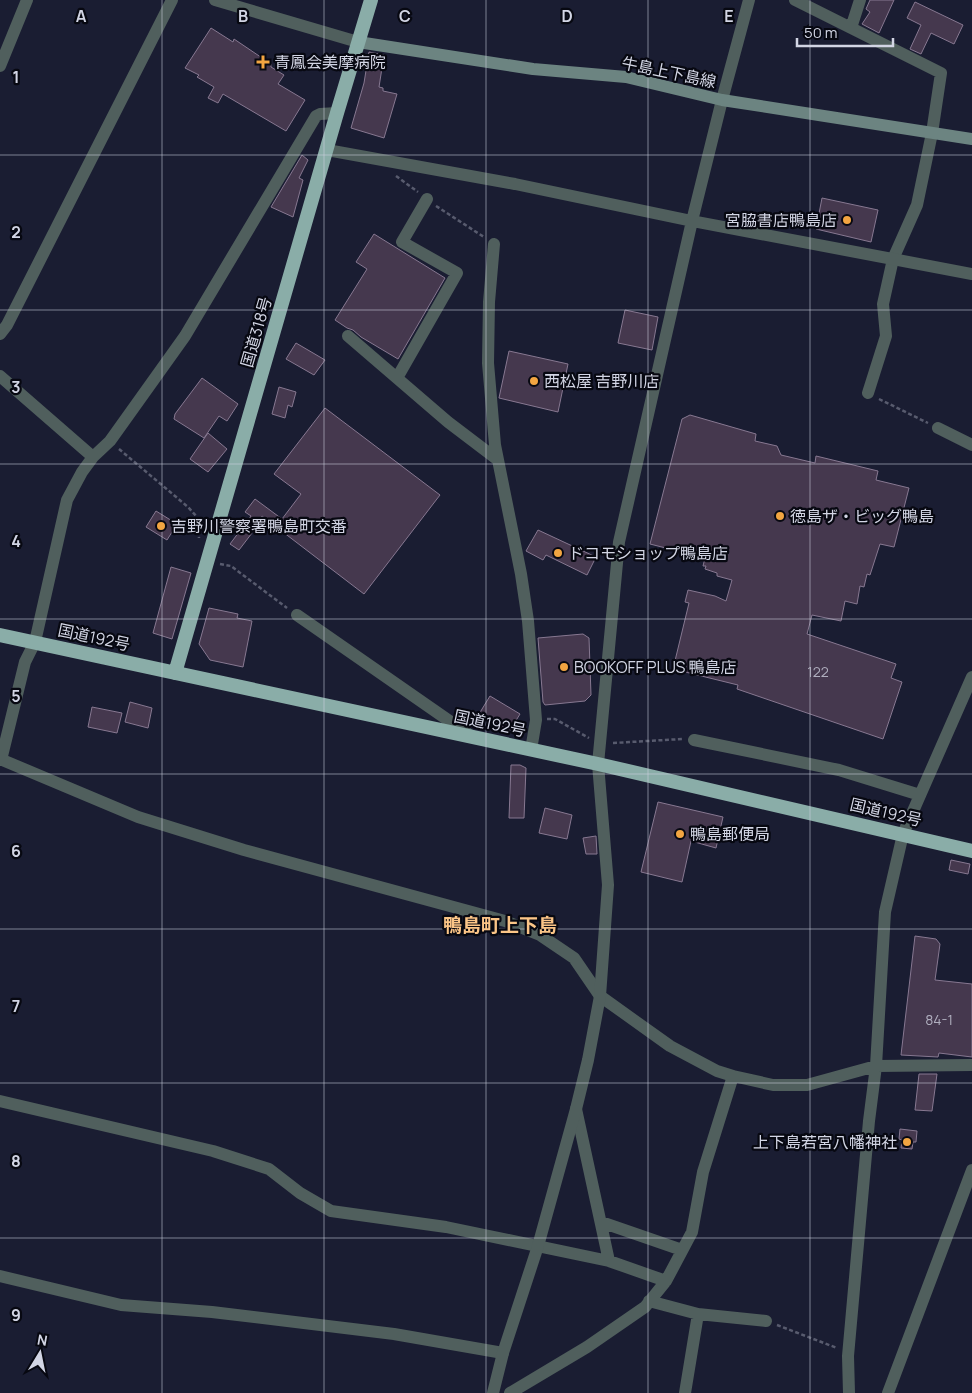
<svg xmlns="http://www.w3.org/2000/svg" width="972" height="1393" font-family="Manrope,'Noto Sans JP',sans-serif">
  <style>
    .building { fill: #45384e; stroke: #877891 }
    .lines { fill: none; stroke-linecap: round; stroke-linejoin: round }
    .path { stroke: #585b6e; stroke-width: 2.5; stroke-dasharray: 4 2.5; stroke-linecap: butt }
    .minor { stroke: #505f5d; stroke-width: 12 }
    .tertiary { stroke: #505f5d; stroke-width: 12 }
    .secondary { stroke: #6c8481; stroke-width: 12 }
    .trunk { stroke: #8aada8; stroke-width: 14 }
    .grid { fill: none; stroke: #d2d5e4; stroke-width: 1; stroke-opacity: 0.55 }
    .poi-dot { fill: #f2a541; stroke: #070811; stroke-width: 2 }
    .labels { text-anchor: middle; dominant-baseline: central; stroke-width: 4.5; stroke-linejoin: round; paint-order: stroke }
    .number-label { font-size: 14px; fill: #afaebe }
    .poi-label { font-size: 16px; fill: #d2d5e4; stroke: #070811; text-anchor: start }
    .street-label { font-size: 16px; fill: #d2d5e4; stroke: #070811 }
    .quarter-label { font-size: 19px; font-weight: bold; fill: #fbc587; stroke: #070811 }
    .grid-label { font-size: 16px; text-anchor: middle; font-weight: bold; fill: #d2d5e4; stroke: #070811; stroke-width: 4.5; stroke-linejoin: round; paint-order: stroke }
  </style>
  <rect width="100%" height="100%" fill="#1a1d32"/>
  <path class="building" d="M870,0H894L879,33L862,24L870,12L866,9Z
    M915,2L963,25L954,44L931,33L921,54L910,49L921,25L907,18Z
    M211,28L233,42L234,39L271,64V67L284,75L278,84L305,100L286,131L223,94L218,103L208,98L214,87L197,77L199,75L185,68Z
    M369,52L384,55L379,87L383,88V91L397,94L384,138L351,128L364,83Z
    M302,155L308,160L299,178L303,180L293,217L271,207Z
    M822,198L878,210L871,242L816,229Z
    M374,234L445,278L398,359L361,337L353,330L347,328L335,320L367,269L356,262Z
    M625,310L658,317L652,350L618,343Z
    M296,343L325,360L314,375L286,359Z
    M509,351L568,364L558,412L499,398Z
    M202,378L238,404L227,421L219,416L204,438L174,419L175,414Z
    M279,387L296,392L292,407L288,405L285,418L272,414Z
    M325,408L440,495L364,594L262,516L250,532L252,533L239,550L230,544L251,516L245,512L255,499L282,519L301,494L274,474Z
    M690,415L756,434L755,441L777,446L781,455L815,463L816,456L878,471L876,480L909,488L894,547L880,544L870,575L867,574L864,587L860,586L857,604L845,601L841,621L812,615L807,634L896,664L891,678L902,682L883,739L737,689L738,685L673,669L689,603L685,602L688,590L715,596L726,601L732,580L717,576V573L705,569L706,566H703L705,558L650,544L682,419Z
    M208,433L227,449L208,472L190,459Z
    M156,511L177,524L167,540L146,527Z
    M538,530L596,557L587,575L546,555L543,560L526,551Z
    M171,567L191,573L172,639L153,633Z
    M209,608L238,614L237,618L252,621L243,667L210,660L199,644Z
    M583,634L589,638L591,695L585,701L545,705L543,702L538,638Z
    M490,696L520,714L509,732L479,714Z
    M130,702L152,708L148,728L125,722Z
    M92,707L122,713L117,733L88,727Z
    M511,765H520L526,768L524,818H509Z
    M658,802L723,817L716,848L691,841L682,882L641,872Z
    M545,808L572,815L567,839L539,833Z
    M596,836L597,854H586L583,838Z
    M951,860L970,864L968,874L949,870Z
    M915,936L936,939L940,944L935,980L972,984V1057L939,1053L938,1057L901,1055Z
    M919,1074H937L932,1111L915,1110Z
    M900,1129L917,1131L916,1142H913L912,1149L901,1148L902,1140L899,1139Z"/>
  <g class="lines">
    <path class="path" d="M396,176L418,192
      M436,206L484,237
      M879,399L928,423
      M119,449L188,507L197,517L199,538
      M220,564L231,566L287,608
      M547,719H555L589,738
      M613,743L682,739
      M777,1325L837,1348"/>
    <path class="minor" d="M215,0L358,42
      M795,0L941,73L932,133L917,205L893,259L883,304L886,336L868,393
      M851,28L860,0
      M0,66L27,0
      M494,244L489,302L488,363L495,445L521,574L528,621L536,720L531,750
      M0,334L7,325L172,0
      M348,336L448,422L498,460
      M0,376L93,457
      M397,378L457,273L402,242L427,199
      M938,428L972,445
      M297,615L471,736
      M694,740L839,770L920,795
      M0,759L138,817L244,850L505,921L540,935L574,958L600,996L670,1046L717,1071L733,1076L773,1085H807L876,1066L972,1065
      M1,760L25,662L35,642L67,500L82,472L93,457L110,441L185,336L316,116L320,114L337,113
      M0,1101L213,1151L269,1169L300,1193L331,1211L446,1227L609,1261L666,1281
      M576,1109L609,1261
      M601,1222L682,1250
      M0,1276L121,1305L212,1312L394,1334L503,1353
      M649,1301L698,1314L766,1321
      M510,1393L587,1347L645,1307L666,1281L692,1232L703,1172L733,1076
      M685,1393L698,1314
      M849,1393L848,1356L869,1121L876,1066L885,912L903,834L972,677"/>
    <path class="tertiary" d="M327,150L515,184L692,221L972,274
      M493,1393L503,1353L538,1246L576,1109L588,1060L600,996L608,885L598,764L619,542L692,221L722,100L749,0
      M888,1393L972,1170"/>
    <path class="secondary" d="M358,42L533,69L626,77L722,100L972,139"/>
    <path class="trunk" d="M0,635L598,764L972,851
      M175,673L337,113L371,0"/>
  </g>
  <path class="grid" d="M162,0V1393M324,0V1393M486,0V1393M648,0V1393M810,0V1393M0,155H972M0,310H972M0,464H972M0,619H972M0,774H972M0,929H972M0,1083H972M0,1238H972"/>
  <g class="poi-dot">
    <path d="M260.5 54.5h5v5h5v5h-5v5h-5v-5h-5v-5h5z"/>
    <circle cx="847" cy="220" r="5"/>
    <circle cx="534" cy="381" r="5"/>
    <circle cx="780" cy="516" r="5"/>
    <circle cx="161" cy="526" r="5"/>
    <circle cx="558" cy="553" r="5"/>
    <circle cx="564" cy="667" r="5"/>
    <circle cx="680" cy="834" r="5"/>
    <circle cx="907" cy="1142" r="5"/>
  </g>
  <g class="labels">
    <g class="number-label">
      <text x="818" y="671">122</text>
      <text x="939" y="1019">84-1</text>
    </g>
    <g class="poi-label">
      <text x="274" y="62">青鳳会美摩病院</text>
      <text x="837" y="220" text-anchor="end">宮脇書店鴨島店</text>
      <text x="544" y="381">西松屋 吉野川店</text>
      <text x="790" y="516">徳島ザ・ビッグ鴨島</text>
      <text x="171" y="526">吉野川警察署鴨島町交番</text>
      <text x="568" y="553">ドコモショップ鴨島店</text>
      <text x="574" y="667">BOOKOFF PLUS 鴨島店</text>
      <text x="690" y="834">鴨島郵便局</text>
      <text x="897" y="1142" text-anchor="end">上下島若宮八幡神社</text>
    </g>
    <g class="street-label">
      <text transform="translate(669 72) rotate(12)">牛島上下島線</text>
      <text transform="translate(256 332) rotate(-74)">国道318号</text>
      <text transform="translate(94 637) rotate(12)">国道192号</text>
      <text transform="translate(490 723) rotate(12)">国道192号</text>
      <text transform="translate(886 812) rotate(13)">国道192号</text>
    </g>
    <g class="quarter-label">
      <text x="500" y="925">鴨島町上下島</text>
    </g>
  </g>
  <g class="grid-label">
    <text x="81" y="22">A</text>
    <text x="243" y="22">B</text>
    <text x="405" y="22">C</text>
    <text x="567" y="22">D</text>
    <text x="729" y="22">E</text>
    <text x="16" y="83">1</text>
    <text x="16" y="238">2</text>
    <text x="16" y="393">3</text>
    <text x="16" y="547">4</text>
    <text x="16" y="702">5</text>
    <text x="16" y="857">6</text>
    <text x="16" y="1012">7</text>
    <text x="16" y="1167">8</text>
    <text x="16" y="1321">9</text>
  </g>
  <g transform="translate(40 1353) rotate(10)" stroke="#070811" stroke-width="4" paint-order="stroke">
  <path d="M0-4L9 19L0 12L-9 19Z" fill="#d2d5e4"/>
  <text y="-8" font-size="14" font-weight="bold" text-anchor="middle" fill="#d2d5e4">N</text>
  </g>
  <path d="M797 38v8h96v-8" fill="none" stroke="#d2d5e4" stroke-width="2.5"/>
  <text x="804" y="38" font-size="15" fill="#d2d5e4" stroke="#070811" stroke-width="4" paint-order="stroke">50 m</text>
</svg>
